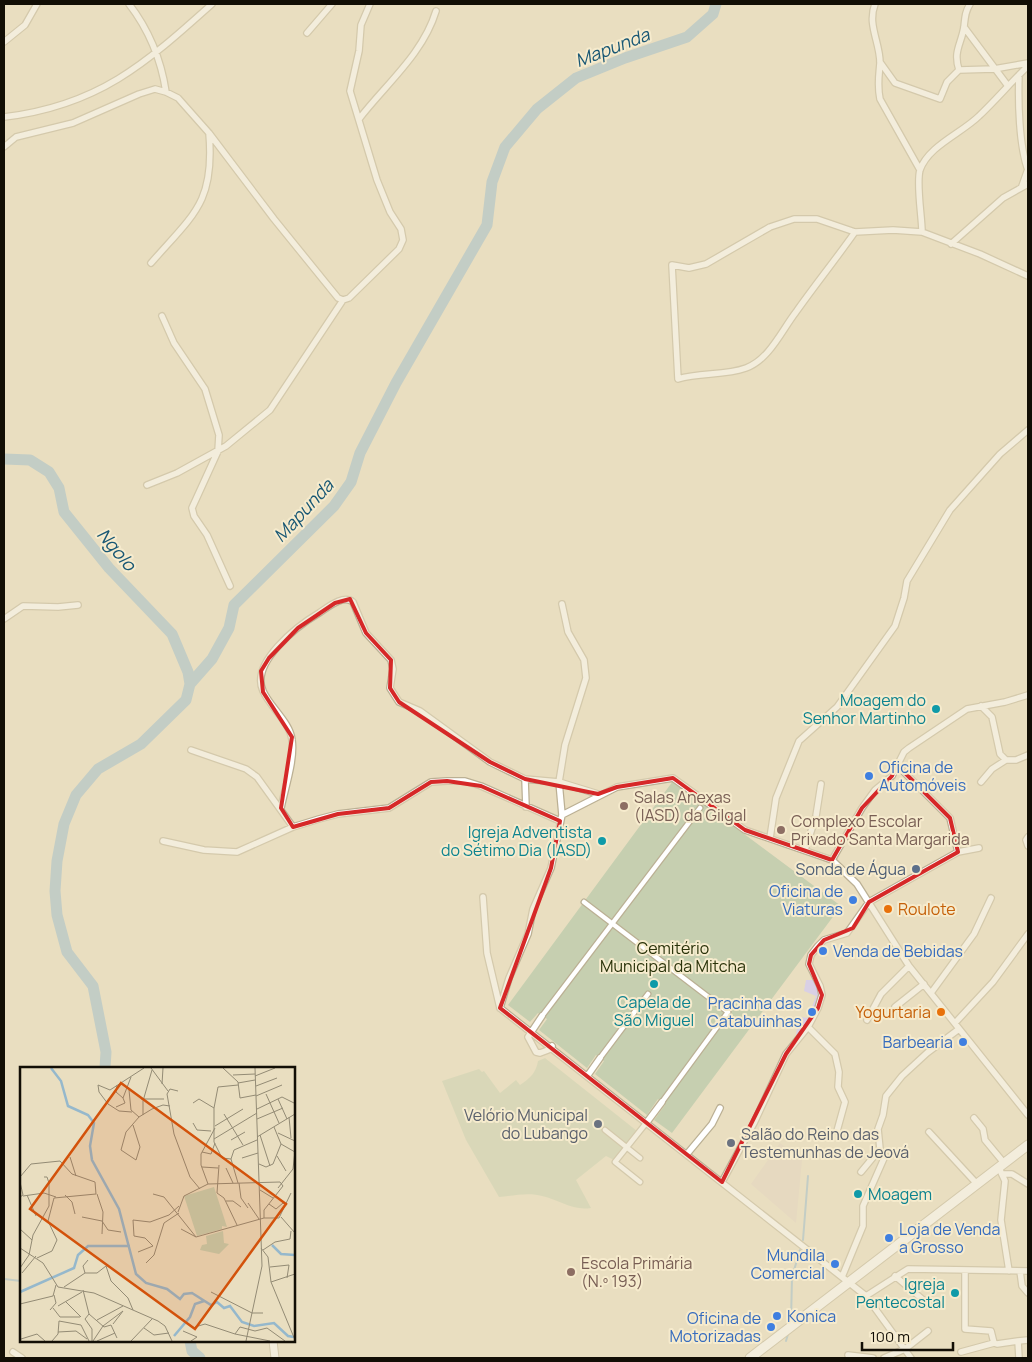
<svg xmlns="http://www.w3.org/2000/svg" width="1032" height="1362" font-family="Manrope,sans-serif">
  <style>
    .commercial { fill: #d9d0e5 }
    .industrial { fill: #e2d2c0 }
    .green { fill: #c6cfb0 }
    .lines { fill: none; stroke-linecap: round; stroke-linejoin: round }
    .stream { stroke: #95b8cc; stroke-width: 2 }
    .river { stroke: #95b8cc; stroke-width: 11 }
    .pedestrian-casing { stroke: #bbb094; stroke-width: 7 }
    .minor-casing { stroke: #bbb094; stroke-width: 8 }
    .tertiary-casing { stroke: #bbb094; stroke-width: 9 }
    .primary-casing { stroke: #bbb094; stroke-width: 11 }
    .pedestrian { stroke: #fff; stroke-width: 4.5 }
    .minor { stroke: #fff; stroke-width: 5.5 }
    .tertiary { stroke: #fff; stroke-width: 7 }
    .primary { stroke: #fff; stroke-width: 9 }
    .marked { fill: none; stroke: #d62828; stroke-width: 4; stroke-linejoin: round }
    .culture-dot { fill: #0f9aa8; stroke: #f6ebcd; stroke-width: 2 }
    .shop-dot { fill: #3f7fe0; stroke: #f6ebcd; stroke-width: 2 }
    .education-dot { fill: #8d6e63; stroke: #f6ebcd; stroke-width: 2 }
    .service-dot { fill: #5c6f8a; stroke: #f6ebcd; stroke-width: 2 }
    .food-dot { fill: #e8710a; stroke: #f6ebcd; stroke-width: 2 }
    .worship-dot { fill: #6b7280; stroke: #f6ebcd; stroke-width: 2 }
    .labels { text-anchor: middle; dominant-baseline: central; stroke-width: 4; stroke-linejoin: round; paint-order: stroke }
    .culture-label { font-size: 16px; fill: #0d838f; stroke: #f6ebcd; text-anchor: end }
    .shop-label { font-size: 16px; fill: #366cbe; stroke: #f6ebcd; text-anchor: end }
    .education-label { font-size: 16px; fill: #785e54; stroke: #f6ebcd; text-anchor: start }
    .service-label { font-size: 16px; fill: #4e5e75; stroke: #f6ebcd; text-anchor: end }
    .food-label { font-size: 16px; fill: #c56008; stroke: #f6ebcd; text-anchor: start }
    .park-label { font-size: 16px; fill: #293209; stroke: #f6ebcd }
    .worship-label { font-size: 16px; fill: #5b616d; stroke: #f6ebcd; text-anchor: end }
    .water-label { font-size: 18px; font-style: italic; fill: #185774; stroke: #f6ebcd }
    .inset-river { fill: none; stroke: #95b8cc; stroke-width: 2.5 }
    .inset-road { fill: none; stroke: #938b75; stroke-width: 1 }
    .view { fill: #d3520b; fill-opacity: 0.15; stroke: #d3520b; stroke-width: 2.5 }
    .inset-edge { fill: none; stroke: #120e05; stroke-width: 2.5 }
  </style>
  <rect width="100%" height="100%" fill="#e9dec0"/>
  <path class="commercial" d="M806,980H815L820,995L809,1023L798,1036L796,1034L800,1017L808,1018L816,996L804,991Z"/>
  <path class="industrial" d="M780,1143L802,1160L796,1223L751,1184Z"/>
  <path class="green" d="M673,781L841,906L672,1133L654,1120L665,1105L658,1099L647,1115L595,1074L604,1061L596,1055L587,1068L539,1030L547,1019L538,1013L530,1022L508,1005Z
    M545,1058L637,1131L614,1160L606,1156L576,1180L591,1208C572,1211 560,1200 542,1196C528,1192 513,1196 499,1197L466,1140L442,1081L479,1069L482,1072L484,1071L500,1093L516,1080L520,1085C530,1078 536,1073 538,1061Z"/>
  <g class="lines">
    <path class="stream" d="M803,1240L808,1176
      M4,1279L21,1281
      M791,1322L792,1277L800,1250
      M786,1341L788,1334"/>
    <path class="river" d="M4,459L30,460L49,472L59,488L64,512L109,568L172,634L188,672L190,684
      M105,1068L106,1052L93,986L67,952L57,915L55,891L57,861L64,824L76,795L98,769L141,744L186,700L190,684L212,659L229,628L234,605L334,506L351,482L360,453L396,383L487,225L492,182L505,147L537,109L576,78L625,58L687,37L713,14L716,4
      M190,1341L192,1351L200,1358"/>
    <g class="pedestrian-casing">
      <path id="pedestrian" d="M584,902L728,1012L662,1102
        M542,1016L700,808
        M600,1058L648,994
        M605,1130L640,1158
        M640,1182L615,1162L647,1122"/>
    </g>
    <g class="minor-casing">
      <path id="minor" d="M129,4C149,30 161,59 166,92
        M875,4C867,25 880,42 880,63C879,76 877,85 880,99L920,170
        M964,27L1008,86
        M307,33L332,4
        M4,42L25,25L37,4
        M880,62L895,83L940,99L947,82L959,70L994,69L1028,63
        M959,70C953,51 961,45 964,27C965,18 965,12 970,4
        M1019,75C1018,101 1019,146 1028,170
        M4,117C98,106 145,64 212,4
        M359,119C386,84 423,54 436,11
        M4,147L16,137L73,123L139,94L155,89L166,92L178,98L209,133L274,219L338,298L343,300L349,298L399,249L403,240L401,229L390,212L377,180L350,91L359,51L361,25L370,4
        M1022,186L1028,169
        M855,232C836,259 815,285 796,312C782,330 769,360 746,368C724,376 700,372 678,379L672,265L689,268L706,264L770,227L794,219H817L855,232L893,230L922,232L980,254L1028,276
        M922,232C922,217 916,183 920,170C928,146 962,133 979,116C996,100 1011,82 1028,66
        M951,244L1003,198L1028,184
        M151,263C194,214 215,202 209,133
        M162,316L174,343L205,389L219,435L218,451L192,508L194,516L207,535L230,586
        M147,485L177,473L226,446L270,410L343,300
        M4,619L23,606L58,607L78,605
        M981,706L992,717L1000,754L1006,760H1016L1028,755
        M191,750L246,769L257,777L293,827
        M897,765L950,818L958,852
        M525,779L526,807
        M981,782L992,769L1006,760
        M281,808C285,788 295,759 292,740C290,722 270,707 263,691C250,663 297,626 319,613C327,608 343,594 353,602L366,633L391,660L393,669L390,688L399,702L420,711L490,762L525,779L559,782L598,794
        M562,815L617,787L673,778L745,830L832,860L857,884L909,966L1028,1115
        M1028,837L1026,840L1028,846
        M770,838L776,798L799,741L837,707L895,626L904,598L907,581L950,510L1000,454L1028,430
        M163,841L204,850L237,852L293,827L319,819L338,814L389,808L431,782L447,781H465L481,786L560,821
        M805,850L816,816L821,784
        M832,860L862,808L875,790L892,776L904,752L909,748L967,709L1005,702L1028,695
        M483,897L487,953L500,1008
        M931,993L974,934L991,898
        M895,1007L924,984
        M500,1008L866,1296L911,1358
        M500,1008L509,978L528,934L533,909L551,868L562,815L559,782L565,745L586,678L584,660L568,632L562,604
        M542,1016L528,1037L536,1052L540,1053L548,1050L552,1046
        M867,1020L881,994L909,966
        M955,1023L993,982L1028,934
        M808,1027L835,1054L839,1072L838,1087L845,1102L837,1131
        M588,1075L600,1058
        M974,1118L983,1129L985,1140L1004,1163
        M647,1122L662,1102
        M929,1132L977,1184
        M687,1154L712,1124L720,1108
        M999,1168L1005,1181L1001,1220L1009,1271
        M861,1172L880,1149L878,1129L883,1115L886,1096L902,1076L927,1053L959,1029
        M1003,1174H1012L1028,1184
        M722,1182L754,1123L786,1054L808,1027L818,1008L822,995L820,986L809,964L811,955L818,946L824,940L847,933L869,902L958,852L979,848
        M965,1270V1329L991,1331L994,1343L997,1344L1018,1341L1019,1358
        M1020,1271L1022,1286L1028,1293
        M895,1276L928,1304
        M842,1277L863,1226V1206L885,1156
        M866,1296L908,1269L1028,1271
        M1018,1341L1028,1340
        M13,1352L22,1358
        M961,1352L994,1343
        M848,1355L873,1358
        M884,1358L905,1349L928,1331"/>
    </g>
    <g class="tertiary-casing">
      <path id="tertiary" d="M273,1341L275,1358"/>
    </g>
    <g class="primary-casing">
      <path id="primary" d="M750,1358L1028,1145"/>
    </g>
    <use href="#pedestrian" class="pedestrian"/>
    <use href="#minor" class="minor"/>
    <use href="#tertiary" class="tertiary"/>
    <use href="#primary" class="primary"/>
  </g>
  <path d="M0 0H1032V1362H0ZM350,599L366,633L391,660L390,688L399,702L490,762L525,779L598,794L617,787L673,778L745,830L832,860L862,808L892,776L897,765L950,818L958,852L869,902L853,928L824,940L811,955L809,964L822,995L818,1008L786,1054L722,1182L500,1008L551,868L560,821L481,786L447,781L431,782L389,808L338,814L293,827L281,808L292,737L263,692L261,671L269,658L298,628L335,603Z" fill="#e9dec0" fill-opacity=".55" fill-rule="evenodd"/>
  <path class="marked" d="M350,599L366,633L391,660L390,688L399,702L490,762L525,779L598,794L617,787L673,778L745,830L832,860L862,808L892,776L897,765L950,818L958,852L869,902L853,928L824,940L811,955L809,964L822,995L818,1008L786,1054L722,1182L500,1008L551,868L560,821L481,786L447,781L431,782L389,808L338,814L293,827L281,808L292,737L263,692L261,671L269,658L298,628L335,603Z"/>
  <g class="culture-dot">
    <circle cx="936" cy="709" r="5"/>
    <circle cx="602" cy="841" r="5"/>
    <circle cx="654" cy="984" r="5"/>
    <circle cx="858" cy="1194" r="5"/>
    <circle cx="955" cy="1293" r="5"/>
  </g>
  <g class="shop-dot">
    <circle cx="869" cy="776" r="5"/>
    <circle cx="853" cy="900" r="5"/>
    <circle cx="823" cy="951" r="5"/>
    <circle cx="812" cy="1012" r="5"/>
    <circle cx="963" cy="1042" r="5"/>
    <circle cx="889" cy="1238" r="5"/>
    <circle cx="835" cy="1264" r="5"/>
    <circle cx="777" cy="1316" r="5"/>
    <circle cx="771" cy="1327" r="5"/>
  </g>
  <g class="education-dot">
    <circle cx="624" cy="806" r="5"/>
    <circle cx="781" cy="830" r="5"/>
    <circle cx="571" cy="1272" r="5"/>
  </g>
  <circle class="service-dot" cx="916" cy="869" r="5"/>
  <g class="food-dot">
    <circle cx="888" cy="909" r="5"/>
    <circle cx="941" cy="1012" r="5"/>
  </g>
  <g class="worship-dot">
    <circle cx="598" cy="1124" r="5"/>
    <circle cx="731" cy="1143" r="5"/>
  </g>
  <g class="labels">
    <g class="culture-label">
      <text x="926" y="700">Moagem do<tspan x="926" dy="18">Senhor Martinho</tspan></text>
      <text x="592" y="832">Igreja Adventista<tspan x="592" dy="18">do Sétimo Dia (IASD)</tspan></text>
      <text x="654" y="1002" text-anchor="middle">Capela de<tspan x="654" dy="18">São Miguel</tspan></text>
      <text x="868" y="1194" text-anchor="start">Moagem</text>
      <text x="945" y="1284">Igreja<tspan x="945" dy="18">Pentecostal</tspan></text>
    </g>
    <g class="shop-label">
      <text x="879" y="767" text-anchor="start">Oficina de<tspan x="879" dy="18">Automóveis</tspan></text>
      <text x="843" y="891">Oficina de<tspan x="843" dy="18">Viaturas</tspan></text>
      <text x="833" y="951" text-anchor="start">Venda de Bebidas</text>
      <text x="802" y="1003">Pracinha das<tspan x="802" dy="18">Catabuinhas</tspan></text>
      <text x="953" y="1042">Barbearia</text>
      <text x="899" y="1229" text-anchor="start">Loja de Venda<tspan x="899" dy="18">a Grosso</tspan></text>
      <text x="825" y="1255">Mundila<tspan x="825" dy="18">Comercial</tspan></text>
      <text x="787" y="1316" text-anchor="start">Konica</text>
      <text x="761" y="1318">Oficina de<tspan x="761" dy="18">Motorizadas</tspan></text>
    </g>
    <g class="education-label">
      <text x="634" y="797">Salas Anexas<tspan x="634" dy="18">(IASD) da Gilgal</tspan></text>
      <text x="791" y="821">Complexo Escolar<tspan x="791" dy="18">Privado Santa Margarida</tspan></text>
      <text x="581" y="1263">Escola Primária<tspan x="581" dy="18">(N.º 193)</tspan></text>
    </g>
    <g class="service-label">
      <text x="906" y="869">Sonda de Água</text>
    </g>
    <g class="food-label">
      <text x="898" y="909">Roulote</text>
      <text x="931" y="1012" text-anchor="end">Yogurtaria</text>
    </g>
    <g class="park-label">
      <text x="673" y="948">Cemitério<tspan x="673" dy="18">Municipal da Mitcha</tspan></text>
    </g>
    <g class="worship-label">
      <text x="588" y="1115">Velório Municipal<tspan x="588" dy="18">do Lubango</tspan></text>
      <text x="741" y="1134" text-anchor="start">Salão do Reino das<tspan x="741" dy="18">Testemunhas de Jeová</tspan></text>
    </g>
    <g class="water-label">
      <text transform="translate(612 47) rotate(-21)">Mapunda</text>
      <text transform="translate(303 510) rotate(-47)">Mapunda</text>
      <text transform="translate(117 549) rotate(50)">Ngolo</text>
    </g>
  </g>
  <g transform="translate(20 1067)">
    <rect width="275" height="275" fill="#e9dec0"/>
    <path d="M194,120L207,160L202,159V162L177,169L164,129ZM203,164L204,176L209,177L199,187L180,183L182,178L187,177L186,169Z" fill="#c6cfb0"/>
    <path class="inset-river" d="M31,1L41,14L48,39L68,48L74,56L70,79L72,93L99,142L116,207L126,216L147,222L160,232L164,227L172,226L191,238L197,235L204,241L210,239L222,255L234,259L254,256L268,269L274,270M252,178L261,187L275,188M0,225L54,201L58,188L68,179H110M154,269L170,250L175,237L184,234"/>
    <path class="inset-road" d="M131,1L148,24M203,1L218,15L220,31L236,28M213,8L235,7M235,9L255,1M218,16L235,13M142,17L143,1M78,18L90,23L124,1M78,18L79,25L88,37L99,44L112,45M97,18L96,25L103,31M236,19L257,11M109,23L111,43L119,50M158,24L150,22L147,27L154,67L170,110L180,122M246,27L259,56M236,29L262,18M121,32H144M258,32L267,52M173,36L179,32L194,41M96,40L105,36L103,31L111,10M237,42L262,30L274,36M204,47L223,78M123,48V34L132,3M269,50L271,71M237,52L263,41M173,56L177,63L191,64M113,58L120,80L116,93L101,83L106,65L119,50L132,42L143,38L150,39M195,59L223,42M254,60L261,77L275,85M258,66L275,74M240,68L250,99M237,70L275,47M194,72L237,46M211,73L225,65M182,85L191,87L195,76M257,89L266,104M50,90L56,109M222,91L238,86M211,92L202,91L194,75V41L198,20L218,18M239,97L246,100L253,97L261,77M199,98L197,126L204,131L217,158M182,100L198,101M206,101L213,116M0,110L11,97L40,94L52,107L75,115L76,127L34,131L28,154L37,173L32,184L17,191M0,115L3,128L0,130M218,116L211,92L214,83L237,73M219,116L221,131L228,141M188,117L181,98V87L195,61M258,121L273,102L275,84M240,123L253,131M77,127L83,145L82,167M133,127L144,130L176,170M7,128L16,149M45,128L52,135L55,147M3,129L24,126L36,130M206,134H213L221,140M228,136L239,152M249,137L256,142L263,136L266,138M158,145L164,129L188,117L260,115L263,119L244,143V151M62,150L82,154L88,163L101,165M261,150L275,166M0,162L12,173M161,162L176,170M176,170L244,151H259L271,126M133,179L125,171L114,169L113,153L130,155L149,148L159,139M0,181L23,196L38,220L74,226L138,254L145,259L152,274M241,181L248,190L251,215L275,273M243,183L255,175L270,172L271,164M118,185L133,179M126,196L134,188L144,156L159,146M250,200L269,198L267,211M0,201L9,188L13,168L29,139V116L27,110H24M2,206L16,189M65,206L63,199L68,193M251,215L275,207M44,220L65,206H77L86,199L91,214L108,231L113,243M63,223L69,247L65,252L72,262V274M191,225L232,246H243M46,235L61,250M0,237L33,229L36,218M38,239L62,225M33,241L40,250H60M30,243L36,236L34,228M69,247L84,260L91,258L97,271M77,253L103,239M93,257L103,244M175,260L185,257L215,267M124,261L134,268L149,266M163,264L177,270L171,274M38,265L56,264L67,272M1,272L17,267L25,274M32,274L38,267L39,254L61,258L69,274M73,274L83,259L103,244M77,274L95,266M111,274L132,252M226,274L242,199L235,1M250,274L215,267L220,260L235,264L247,261L265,274"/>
    <path class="view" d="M101,16L266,137L175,262L10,142Z"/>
    <rect width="275" height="275" class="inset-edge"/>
  </g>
  <rect width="1032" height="1362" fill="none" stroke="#120e05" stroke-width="10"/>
  <path d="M862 1342v8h91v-8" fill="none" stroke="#120e05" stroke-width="2.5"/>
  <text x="870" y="1342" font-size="15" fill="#120e05" stroke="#f6ebcd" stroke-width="4" paint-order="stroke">100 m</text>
</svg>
